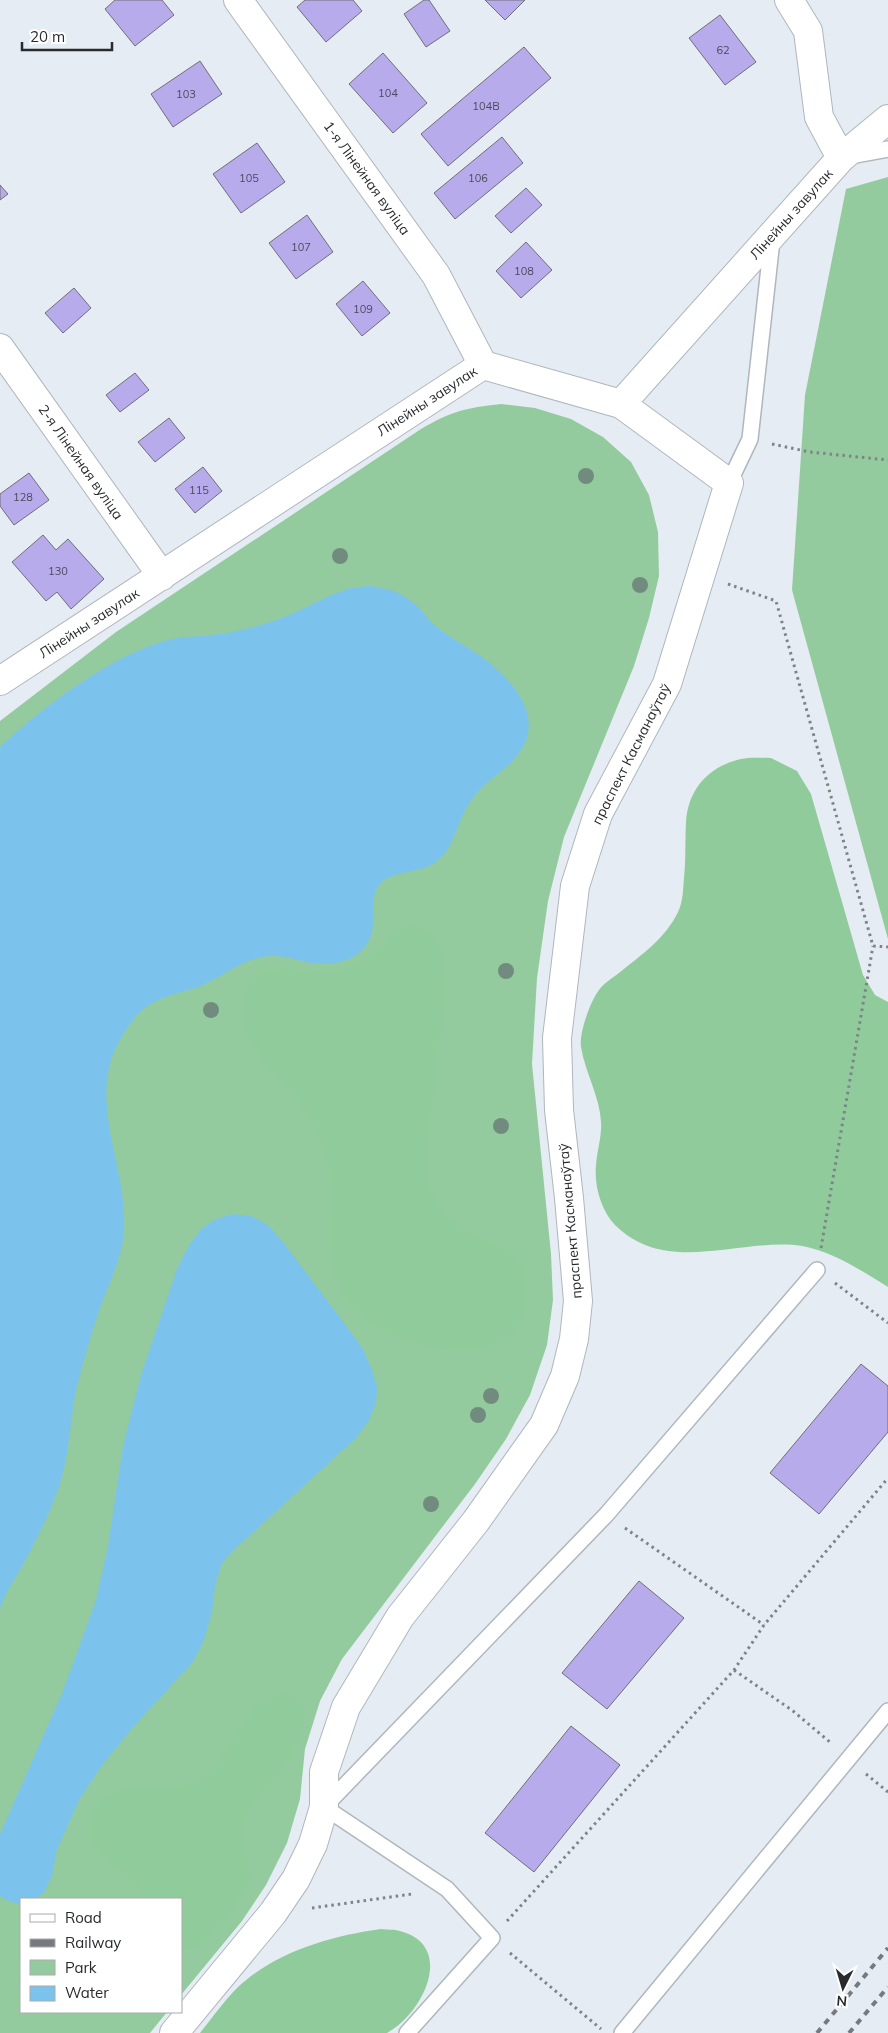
<svg xmlns="http://www.w3.org/2000/svg" width="888" height="2033" font-family="Mulish,sans-serif">
  <style>
    .green { fill: #94cb9e }
    .forest { fill: #90cc9b }
    .water { fill: #7bc3ec }
    .building { fill: #b8abec; stroke: #6f6e77 }
    .lines { fill: none; stroke-linecap: round; stroke-linejoin: round }
    .lane-casing { stroke: #b0b6be; stroke-width: 18 }
    .street-casing { stroke: #b0b6be; stroke-width: 30 }
    .path { stroke: #7f8388; stroke-width: 3; stroke-dasharray: 2.5 4; stroke-linecap: butt }
    .lane { stroke: #fff; stroke-width: 15 }
    .street { stroke: #fff; stroke-width: 28 }
    .rail { stroke: #767a7f; stroke-width: 4; stroke-dasharray: 6 6; stroke-linecap: butt }
    .tree { fill: #718c7e }
    .labels { text-anchor: middle; dominant-baseline: central; stroke-width: 4; stroke-linejoin: round; paint-order: stroke }
    .number-label { font-size: 11px; fill: #4c4a5d }
    .street-label { font-size: 14px; fill: #282a2d; stroke: #fff }
  </style>
  <rect width="100%" height="100%" fill="#e6ecf4"/>
  <path class="green" d="M888,177V939L792,590L805,395L846,189Z
    M501,404L535,408L571,419L603,437L631,462L649,495L658,532L659,576L649,618L634,666L564,837L548,901L537,978L532,1064L551,1254L553,1300L547,1345L530,1395L506,1439L475,1484L342,1659L320,1701L305,1749L300,1799L287,1843L266,1885L242,1921L181,1995V1899H21V2012H167L150,2033H0V721L116,632L421,429C452,411 465,408 501,404Z"/>
  <path class="forest" d="M771,758L797,771L811,794L863,975L875,995L888,1002V1287C862,1271 832,1251 802,1246C741,1237 667,1277 615,1225C601,1210 594,1186 596,1165C597,1151 602,1136 601,1122C600,1097 585,1072 581,1047C579,1033 590,1002 599,990C603,984 612,978 619,973C641,955 665,939 678,912C683,902 683,890 684,878C686,859 685,841 686,822C688,789 709,766 741,759C750,757 761,758 771,758Z
    M408,925C446,927 444,963 446,992C441,1030 436,1069 432,1108C429,1132 422,1161 429,1185C431,1191 436,1199 439,1205C446,1216 461,1227 473,1234C490,1243 514,1246 523,1266C527,1272 527,1281 527,1287C528,1297 527,1306 524,1315C516,1339 490,1351 467,1351C426,1350 372,1337 347,1302C319,1265 334,1220 330,1178C328,1162 322,1145 316,1130C297,1082 216,1043 251,983C267,956 310,975 335,971C352,968 366,960 378,948C383,943 387,936 393,932C397,929 404,927 408,925Z
    M284,1693C291,1696 298,1698 302,1705C313,1726 287,1765 274,1780C264,1792 251,1802 246,1817C235,1844 250,1852 250,1876C249,1891 218,1933 206,1941C198,1947 191,1949 181,1950V1899H143C138,1890 132,1882 125,1875C107,1860 80,1842 92,1813C110,1773 160,1797 192,1783C234,1765 238,1699 284,1693Z
    M381,1929C387,1930 395,1929 400,1931C457,1946 422,2015 387,2033H200C212,2018 224,2001 237,1988C275,1952 330,1936 381,1929Z"/>
  <path class="water" d="M369,586C392,589 402,592 419,608C426,615 431,623 438,628C451,638 466,646 479,655C509,676 547,715 519,753C506,772 483,781 470,802C457,821 455,848 436,862C420,874 390,870 379,885C365,904 385,936 356,955C342,965 318,966 302,961C293,959 285,956 275,956C246,955 224,977 198,987C180,993 162,996 146,1007C135,1015 127,1028 120,1040C85,1100 129,1168 124,1232C122,1257 110,1282 101,1305C92,1331 84,1359 77,1386C69,1422 70,1460 56,1495C47,1519 35,1542 23,1565C15,1579 5,1593 0,1608V747C44,706 117,650 177,638C188,636 200,637 211,635C231,633 251,628 270,622C297,614 320,598 347,589C354,587 362,587 369,586Z
    M233,1214L251,1216L268,1225L283,1242L362,1347L371,1367L377,1387L376,1403L368,1422L355,1439L236,1548L222,1563L215,1585L212,1612L204,1640L193,1662L134,1726L103,1764L79,1800L56,1852L52,1876L44,1892L35,1899H21V1904L10,1902L0,1896V1834L63,1691L96,1600L108,1546L123,1446L141,1375L177,1269L189,1245L202,1228L216,1219Z"/>
  <path class="building" d="M115,0H162L174,15L135,46L105,9Z
    M305,0H353L362,11L326,42L297,7Z
    M424,0H429L450,31L426,47L404,14Z
    M485,0H525L505,20Z
    M720,15L756,62L725,85L689,38Z
    M524,47L551,78L448,166L421,134Z
    M383,53L427,103L393,133L349,84Z
    M200,61L222,94L173,127L151,94Z
    M502,137L523,163L455,219L434,193Z
    M257,143L285,182L241,213L213,174Z
    M0,185L8,194L0,200Z
    M526,188L542,205L511,233L495,216Z
    M307,215L333,252L296,279L269,243Z
    M526,242L552,270L521,298L496,271Z
    M363,281L390,313L362,336L336,304Z
    M74,288L91,308L63,333L45,313Z
    M135,373L149,390L120,412L106,395Z
    M169,418L185,438L155,462L138,442Z
    M203,467L222,491L195,513L175,489Z
    M29,473L49,500L14,525L0,506V494Z
    M43,535L56,550L68,539L104,579L71,609L57,592L46,601L12,562Z
    M861,1364L888,1386V1432L819,1514L770,1473Z
    M639,1581L684,1618L607,1709L562,1673Z
    M571,1726L620,1765L534,1872L485,1833Z"/>
  <g class="lines">
    <g class="lane-casing">
      <path id="lane" d="M850,156L888,149
        M729,483L750,439L772,240
        M407,2033L492,1938L447,1889L324,1807L606,1515L817,1270
        M622,2033L888,1711"/>
    </g>
    <g class="street-casing">
      <path id="street" d="M238,0L436,275L483,365
        M789,0L808,31L819,117L841,158
        M0,348L162,576
        M0,681L483,365L621,404L841,158L888,119
        M174,2033L273,1913L296,1879L313,1844L324,1807V1772L346,1707L400,1617L476,1521L544,1425L565,1376L574,1339L578,1301L569,1198L559,1110L557,1038L575,886L598,814L667,684L729,483L621,404"/>
    </g>
    <path class="path" d="M772,444L810,452L888,460
      M728,584L776,601L873,946L888,947
      M821,1248L873,946
      M835,1283L888,1323
      M625,1528L764,1625
      M734,1670L793,1711L831,1743
      M866,1774L888,1792
      M312,1908L412,1894
      M507,1921L734,1670L764,1625L888,1478
      M510,1953L601,2029"/>
    <use href="#lane" class="lane"/>
    <use href="#street" class="street"/>
    <path class="rail" d="M817,2033L888,1948
      M849,2033L888,1987"/>
  </g>
  <g class="tree">
    <circle cx="586" cy="476" r="8"/>
    <circle cx="340" cy="556" r="8"/>
    <circle cx="640" cy="585" r="8"/>
    <circle cx="506" cy="971" r="8"/>
    <circle cx="211" cy="1010" r="8"/>
    <circle cx="501" cy="1126" r="8"/>
    <circle cx="491" cy="1396" r="8"/>
    <circle cx="478" cy="1415" r="8"/>
    <circle cx="431" cy="1504" r="8"/>
  </g>
  <g class="labels">
    <g class="number-label">
      <text x="723" y="50">62</text>
      <text x="388" y="93">104</text>
      <text x="186" y="94">103</text>
      <text x="486" y="106">104В</text>
      <text x="249" y="178">105</text>
      <text x="478" y="178">106</text>
      <text x="301" y="247">107</text>
      <text x="524" y="271">108</text>
      <text x="363" y="309">109</text>
      <text x="199" y="490">115</text>
      <text x="23" y="497">128</text>
      <text x="58" y="571">130</text>
    </g>
    <g class="street-label">
      <text transform="translate(367 178) rotate(54)">1-я Лінейная вуліца</text>
      <text transform="translate(791 214) rotate(-48)">Лінейны завулак</text>
      <text transform="translate(427 401) rotate(-33)">Лінейны завулак</text>
      <text transform="translate(81 462) rotate(55)">2-я Лінейная вуліца</text>
      <text transform="translate(89 623) rotate(-33)">Лінейны завулак</text>
      <text transform="translate(631 754) rotate(-63)">праспект Касманаўтаў</text>
      <text transform="translate(570 1221) rotate(-95)">праспект Касманаўтаў</text>
    </g>
  </g>
  <rect x="20" y="1898" width="162" height="115" fill="#ffffff" stroke="#a9aaab"/>
  <rect x="30" y="1914" width="25" height="8" fill="#ffffff" stroke="#a9aaab"/>
  <text x="65" y="1923" font-size="15" fill="#282a2d">Road</text>
  <rect x="30" y="1939" width="25" height="8" fill="#767a7f" stroke="#a9aaab"/>
  <text x="65" y="1948" font-size="15" fill="#282a2d">Railway</text>
  <rect x="30" y="1960" width="25" height="15" fill="#94cb9e" stroke="#a9aaab"/>
  <text x="65" y="1973" font-size="15" fill="#282a2d">Park</text>
  <rect x="30" y="1986" width="25" height="15" fill="#7bc3ec" stroke="#a9aaab"/>
  <text x="65" y="1998" font-size="15" fill="#282a2d">Water</text>
  <g transform="translate(843 1988) rotate(185)" stroke="#ffffff" stroke-width="4" paint-order="stroke">
  <path d="M0-4L9 19L0 12L-9 19Z" fill="#282a2d"/>
  <text y="-8" font-size="14" font-weight="bold" text-anchor="middle" fill="#282a2d">N</text>
  </g>
  <path d="M22 42v8h90v-8" fill="none" stroke="#282a2d" stroke-width="2.5"/>
  <text x="30" y="42" font-size="15" fill="#282a2d" stroke="#ffffff" stroke-width="4" paint-order="stroke">20 m</text>
</svg>
